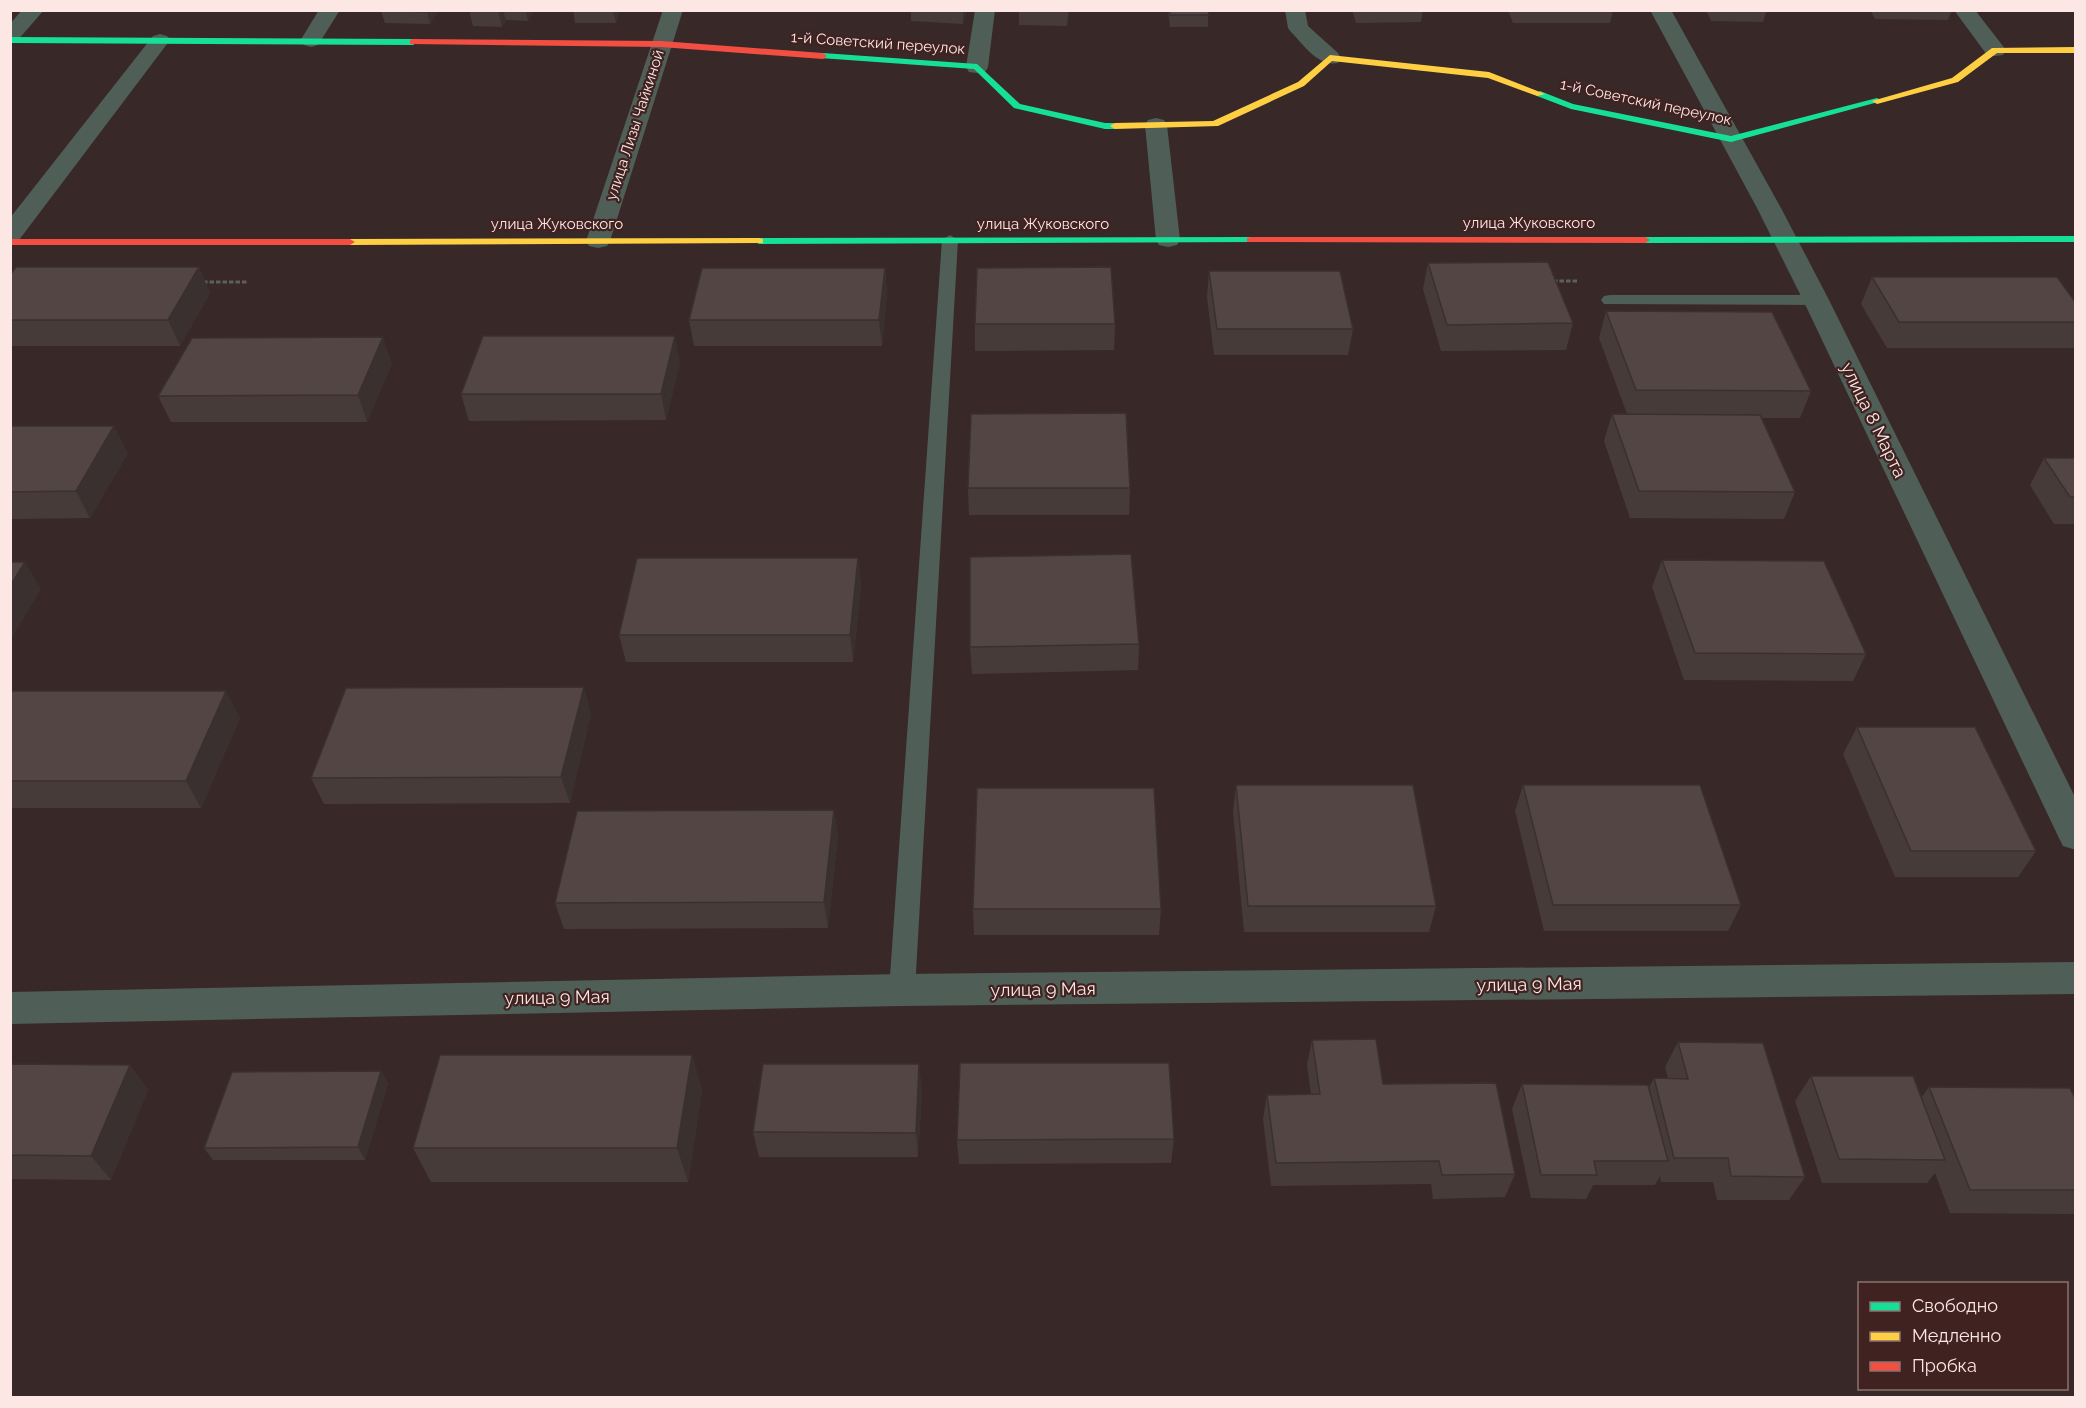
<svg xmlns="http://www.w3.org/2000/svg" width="2086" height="1408" font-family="Raleway,sans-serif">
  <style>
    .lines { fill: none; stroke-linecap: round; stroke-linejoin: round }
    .path { stroke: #5b605b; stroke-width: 3; stroke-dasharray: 4.5 2; stroke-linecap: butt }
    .lane { fill: #4f5f57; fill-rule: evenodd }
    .street { fill: #4f5f57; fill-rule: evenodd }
    .fast { fill: #16e098; fill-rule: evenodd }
    .slow { fill: #ffcf43; fill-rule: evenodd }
    .jam { fill: #f24e42; fill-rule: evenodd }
    .wall { fill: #473b3a }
    .shaded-wall { fill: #3a3030 }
    .building { fill: #534544; stroke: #3a3030; stroke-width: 1.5 }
    .labels { text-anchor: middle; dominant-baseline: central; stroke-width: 4.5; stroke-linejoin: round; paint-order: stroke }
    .far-street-label { font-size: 15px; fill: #fce7e5; stroke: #402221 }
    .street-label { font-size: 18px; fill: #fce7e5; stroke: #402221 }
  </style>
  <rect width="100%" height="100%" fill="#392828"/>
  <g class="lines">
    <path class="path" d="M1553,281H1579
      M203,282H247"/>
    <path class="lane" d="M950,235L958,240L915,990L911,998L902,1001L893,998L889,990L942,240Z
      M1610,295H1816L1822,296L1825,300L1822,304L1816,305L1604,304L1601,300L1604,296Z"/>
    <path class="street" d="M22,10H44L17,41L10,43V24Z
      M319,10H340L318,45L311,47L304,45L300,41Z
      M663,10H683L610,241L607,246L598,248L589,246L586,241Z
      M975,10H995L988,67L985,72L977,73L969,72L966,67Z
      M1285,10H1305L1308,26L1338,53L1341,58L1338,63C1318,67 1304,45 1291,32L1288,28Z
      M1650,10H1671L1781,208L1829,300L2076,799V850L2063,846L2058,836L1803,300L1757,208Z
      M1954,10H1975L2006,50L2003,55L1995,56L1987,55Z
      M160,34L167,36L171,40L167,44L19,240L10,242V218L153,36Z
      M1156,118L1164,120L1167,125L1180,240L1177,245L1168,247L1159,245L1156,240L1145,125L1148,120Z
      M2076,962V994L902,1006L10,1024V992L902,974Z"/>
    <path class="fast" d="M10,37L413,39L417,42L413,45L10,43Z
      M823,53L977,64L1020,104L1105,123H1115L1120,126L1115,129H1105L1014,108L974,69L820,58V54Z
      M1540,91L1573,104L1731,136L1877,98L1882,101L1731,142L1571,109L1537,96L1535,94Z
      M2076,236V242L1645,243L1640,240L1645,237Z
      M1251,237L1255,238V242L759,244L754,241L759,238Z"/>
    <path class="slow" d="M2076,47V53H1997L1958,82L1877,104L1872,101L1952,78L1992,48Z
      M1330,55L1489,72L1545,94L1537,96L1488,78L1332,61L1304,86L1218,126L1115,129L1110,126L1115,123L1213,121L1298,82Z
      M759,238L763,239V243L350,245L345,242L350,239Z"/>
    <path class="jam" d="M413,39L661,41L823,53L827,56L823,59L661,47L410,44V40Z
      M1251,237H1645L1650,240L1645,243L1247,242V238Z
      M10,239H350L355,242L350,245H10Z"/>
  </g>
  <path class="wall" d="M439,10L430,24L385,23L381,11Z
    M469,10H534L528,21L506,20L502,27L473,26Z
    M573,10H620L616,23H575Z
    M911,10H967L963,24L911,21Z
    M1019,10H1069L1067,26L1019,25Z
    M1168,10H1208V27H1170Z
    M1352,10H1423L1421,22L1356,23Z
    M1508,10H1613L1610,23H1513Z
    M1706,10H1767L1763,22L1711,21Z
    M1870,10H1952L1948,20L1875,19Z
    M1428,263L1573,323L1566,350L1441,351L1423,289Z
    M199,267L210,293L180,346H10V275Z
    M885,268L887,294L882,346H694L689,320Z
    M1209,271L1353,329L1348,355H1214L1207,297Z
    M1872,277L2076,303V347L2075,348H1887L1861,304Z
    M1606,311L1811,391L1800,418H1762L1795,492L1784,519L1630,518L1604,441L1612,414H1627L1599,338Z
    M975,324H1115L1114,350L975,351Z
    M680,362L666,420L469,421L461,394Z
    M392,364L367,422H171L158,396Z
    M10,426L128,453L90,518L10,519Z
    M2044,458H2076V524H2054L2030,485Z
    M968,488H1130L1129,515H969Z
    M858,558L861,585L853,662H626L619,635Z
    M1662,560L1866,654L1853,681L1684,680L1652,587Z
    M1139,644L1138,670L972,674L970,647Z
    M10,691L240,718L201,808H10Z
    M591,714L570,803L324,804L311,778Z
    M1857,727L2036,851L2018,877H1895L1843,754Z
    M1236,785L1436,906L1429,932H1244L1233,812Z
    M1523,785L1741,905L1728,931H1544L1515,811Z
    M834,810L838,836L828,928L564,929L555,903Z
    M973,909H1161L1159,935H974Z
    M1312,1040L1383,1084L1515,1174L1505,1197L1433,1199L1431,1184L1271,1186L1263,1119L1267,1095L1311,1094L1307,1065Z
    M1678,1042L1805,1177L1789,1200H1717L1713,1182H1661L1660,1176L1655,1185H1593L1586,1199L1531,1198L1512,1109L1522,1084L1649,1088L1654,1078H1668L1665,1067Z
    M692,1055L702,1090L688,1182H431L413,1148Z
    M10,1064L130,1065L148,1090L111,1180L10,1179Z
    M381,1071L388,1084L365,1160H213L204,1148Z
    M1811,1076L1921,1098L1929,1087L2076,1100V1214L1950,1213L1935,1173L1927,1183H1822L1795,1101Z
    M922,1089L918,1157H759L753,1132Z
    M1174,1139L1171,1163L959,1164L957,1140Z"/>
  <path class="shaded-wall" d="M428,10H439L430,24L427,12Z
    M498,10H503L506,20L502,27Z
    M526,10H534L528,21Z
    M620,10L616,23L613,11Z
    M963,10H967L963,24Z
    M199,267L210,293L180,346L168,320Z
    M885,268L887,294L882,346L879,320Z
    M675,336L680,362L666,420L661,394Z
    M383,337L392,364L367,422L358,395Z
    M114,426L128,453L90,518L76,491Z
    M858,558L861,585L853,662L850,635Z
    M25,562L41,589L10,641V586Z
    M584,687L591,714L570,803L561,777Z
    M226,691L240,718L201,808L186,781Z
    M834,810L838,836L828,928L824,902Z
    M692,1055L702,1090L688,1182L677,1148Z
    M919,1064L922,1089L918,1157L916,1133Z
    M130,1065L148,1090L111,1180L91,1156Z
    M381,1071L388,1084L365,1160L358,1147Z"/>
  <path class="building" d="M381,10H428L427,12Z
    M1170,10H1208L1209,15H1170Z
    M1548,262L1573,323L1447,325L1428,263Z
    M16,267H199L168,320H10V275Z
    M1111,267L1115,324H975L977,268Z
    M702,268H885L879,320H689Z
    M1209,271H1340L1353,329H1217Z
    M1872,277H2057L2076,303V322H1899Z
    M1606,311L1772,312L1811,391L1636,390Z
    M483,336H675L661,394H461Z
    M383,337L358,395L158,396L192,338Z
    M1126,413L1130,488H968L971,414Z
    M1612,414L1760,415L1795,492L1639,491Z
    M10,426H114L76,491L10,492Z
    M2044,458H2076V497H2070Z
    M1131,554L1139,644L970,647V557Z
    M637,558H858L850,635H619Z
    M1662,560L1824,561L1866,654L1695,653Z
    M10,562H25L10,586Z
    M584,687L561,777L311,778L346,688Z
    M10,691H226L186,781H10Z
    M1857,727H1975L2036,851H1911Z
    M1236,785H1413L1436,906H1248Z
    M1523,785H1700L1741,905H1553Z
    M977,788H1154L1161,909H973Z
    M834,810L824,902L555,903L577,811Z
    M1376,1039L1383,1084L1496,1083L1515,1174L1442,1175L1439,1161L1276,1163L1267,1095L1320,1094L1312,1040Z
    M1678,1042L1763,1043L1805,1177L1731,1176L1728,1158H1674L1654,1078L1688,1079Z
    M440,1055H692L677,1148H413Z
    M960,1063H1169L1174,1139L957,1140Z
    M10,1064L130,1065L91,1156L10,1155Z
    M763,1064H919L916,1133L753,1132Z
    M381,1071L358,1147L204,1148L232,1072Z
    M1811,1076H1913L1945,1160L1839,1159Z
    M1522,1084L1648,1085L1668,1161H1594L1597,1175H1541Z
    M1929,1087L2070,1088L2076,1100V1190H1970Z"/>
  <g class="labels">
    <g class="far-street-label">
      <text transform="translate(878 43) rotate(4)">1-й Советский переулок</text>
      <text transform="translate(1646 102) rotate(12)">1-й Советский переулок</text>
      <text transform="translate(635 125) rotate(-72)">улица Лизы Чайкиной</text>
      <text x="1529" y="223">улица Жуковского</text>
      <text x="557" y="224">улица Жуковского</text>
      <text x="1043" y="224">улица Жуковского</text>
    </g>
    <g class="street-label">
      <text transform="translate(1874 420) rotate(64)">улица 8 Марта</text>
      <text transform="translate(1529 984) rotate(-1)">улица 9 Мая</text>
      <text transform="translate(1043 989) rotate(-1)">улица 9 Мая</text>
      <text transform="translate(557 997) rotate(-1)">улица 9 Мая</text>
    </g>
  </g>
  <rect width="2086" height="1408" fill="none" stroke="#fce7e5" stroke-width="24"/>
  <rect x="1858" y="1282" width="210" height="108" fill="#402221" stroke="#8b716f" stroke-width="1.5"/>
  <rect x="1870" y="1302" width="30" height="9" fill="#16e098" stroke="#8b716f" stroke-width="1.5"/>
  <text x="1912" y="1312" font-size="18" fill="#fce7e5">Свободно</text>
  <rect x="1870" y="1332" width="30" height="9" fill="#ffcf43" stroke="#8b716f" stroke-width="1.5"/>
  <text x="1912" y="1342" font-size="18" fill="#fce7e5">Медленно</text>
  <rect x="1870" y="1362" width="30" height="9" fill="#f24e42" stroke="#8b716f" stroke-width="1.5"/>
  <text x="1912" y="1372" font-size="18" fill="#fce7e5">Пробка</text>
</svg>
